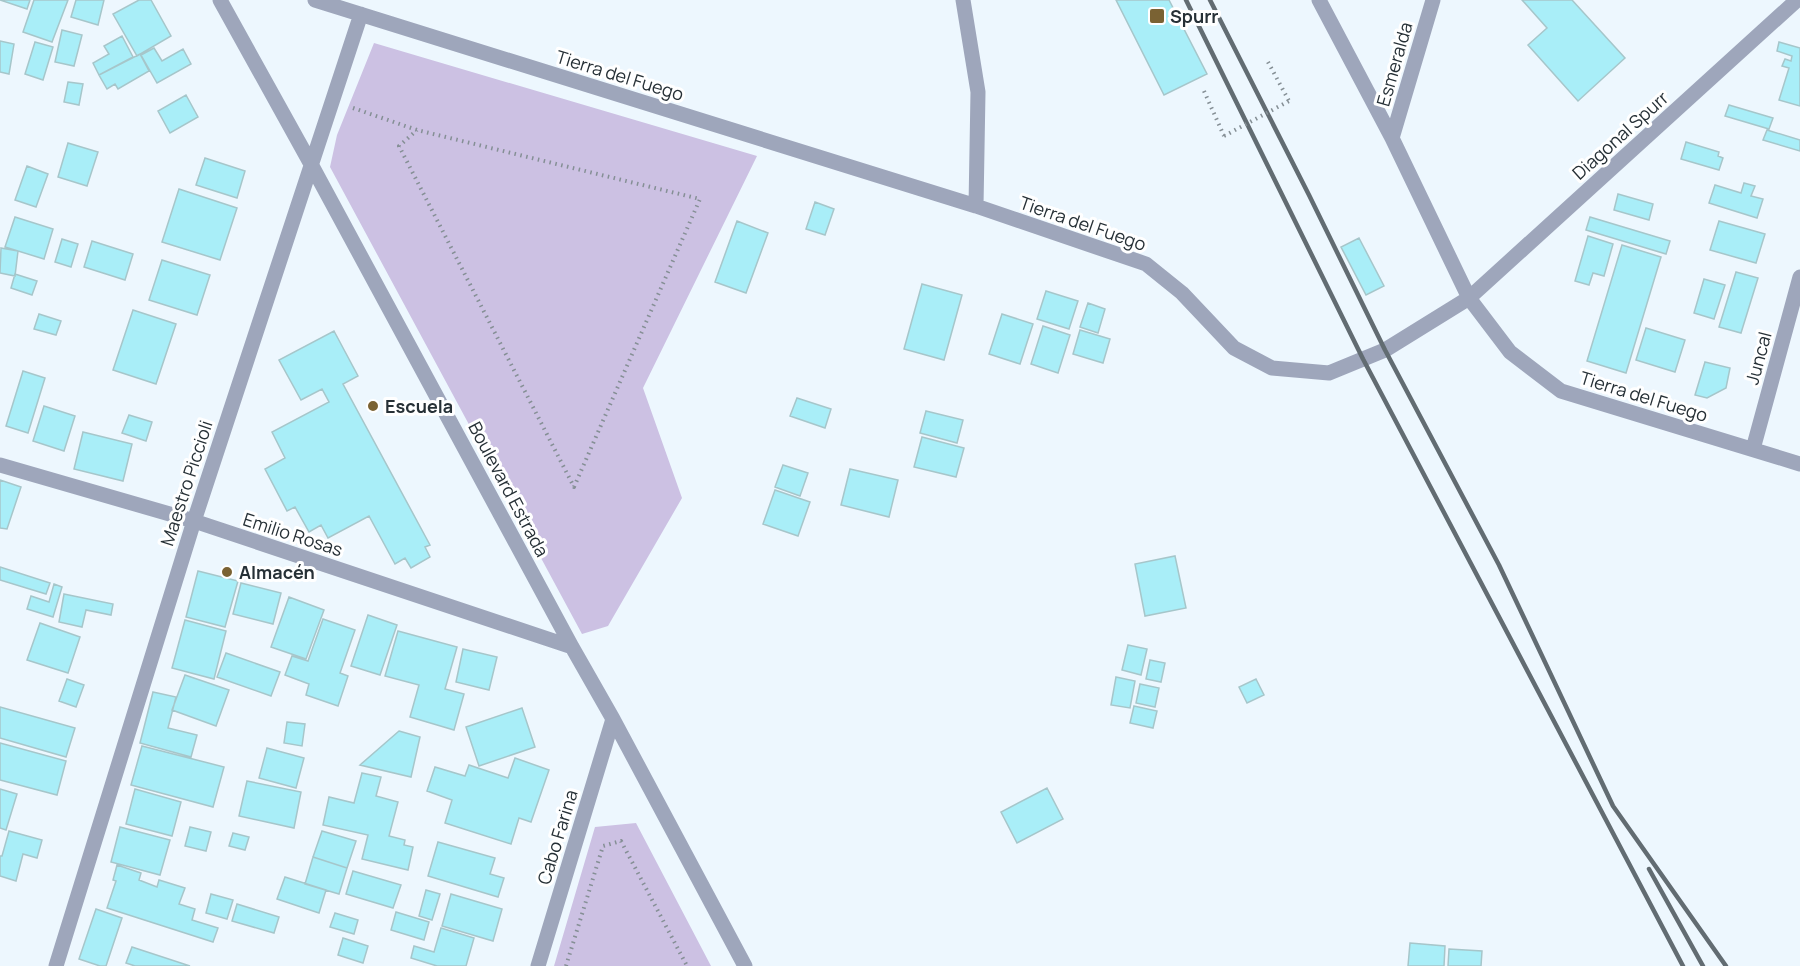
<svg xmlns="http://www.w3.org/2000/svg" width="1800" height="966" font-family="Manrope,sans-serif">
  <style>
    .green { fill: #ccc1e3 }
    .building { fill: #a9eef8; stroke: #a6c6ca; stroke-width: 1.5 }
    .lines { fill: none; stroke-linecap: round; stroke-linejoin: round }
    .path { stroke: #858f95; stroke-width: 4; stroke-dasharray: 1.5 4.5; stroke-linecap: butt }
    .street { stroke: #9ea6bb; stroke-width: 15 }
    .rail { stroke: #626c72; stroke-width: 4.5 }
    .path-bridge { stroke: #858f95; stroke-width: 4; stroke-dasharray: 1.5 4.5; stroke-linecap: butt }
    .poi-dot { fill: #7a6233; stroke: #fff; stroke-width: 2 }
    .labels { text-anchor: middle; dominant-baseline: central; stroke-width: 6; stroke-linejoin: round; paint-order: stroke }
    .poi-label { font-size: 18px; font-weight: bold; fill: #263036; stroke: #fff; text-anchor: start }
    .street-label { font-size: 18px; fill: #263036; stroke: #fff }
  </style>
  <rect width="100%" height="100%" fill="#edf7fe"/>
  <path class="green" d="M374,43L757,156L643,388L682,498L608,626L582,634L330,167L337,135Z
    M636,823L711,966H554L595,827Z"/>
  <path class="building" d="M0,0H30L27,9Z
    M34,0H68L52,42L23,32Z
    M76,0H104L98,25L71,17Z
    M139,0H151L171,36L137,56L113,14Z
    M1116,0H1169L1207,74L1164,95Z
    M1522,0H1572L1625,58L1578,101L1528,45L1547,28Z
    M62,30L82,35L74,66L55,62Z
    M122,36L133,57L99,75L93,63L109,54L104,46Z
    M0,41L14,44L9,74L0,72Z
    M35,42L53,47L43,80L25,74Z
    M1779,42L1800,48V106L1779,100L1789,68L1782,66L1785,59L1791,61L1792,56L1777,51Z
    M154,48L162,61L183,49L191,64L157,83L141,55Z
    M140,54L149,71L118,89L115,84L107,89L99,75Z
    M68,82L83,84L79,105L64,102Z
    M186,95L198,117L170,133L158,111Z
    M1729,105L1773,118L1769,129L1725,116Z
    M1767,130L1800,140V151L1763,140Z
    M1686,142L1719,152L1718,156L1723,158L1719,170L1681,159Z
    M68,143L98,152L87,186L58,177Z
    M205,158L245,171L237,198L196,185Z
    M27,166L48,174L36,207L15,200Z
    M1744,183L1755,186L1751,196L1763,199L1757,218L1709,203L1715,185L1741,193Z
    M179,189L237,208L220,260L162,242Z
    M1618,194L1653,204L1649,220L1614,210Z
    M815,202L834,209L825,235L806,229Z
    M15,217L53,229L44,259L5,247Z
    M1590,217L1670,241L1666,254L1586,230Z
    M737,221L768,233L746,293L715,282Z
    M1719,221L1765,234L1756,263L1710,250Z
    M1588,236L1613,244L1604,276L1593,273L1589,285L1575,281Z
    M1359,238L1384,286L1366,295L1341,247Z
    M62,239L78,244L71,267L55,262Z
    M92,241L133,254L125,280L84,267Z
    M1622,245L1661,257L1626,373L1587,361Z
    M1,248L18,251L15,276L0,273Z
    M162,260L210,275L197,315L149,300Z
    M1736,272L1758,278L1741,333L1719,327Z
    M15,274L37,281L32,295L11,288Z
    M1704,279L1725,285L1714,319L1694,313Z
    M922,284L962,295L944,360L904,349Z
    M1046,291L1078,301L1069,329L1037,319Z
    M1088,303L1105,309L1098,333L1080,327Z
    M133,310L176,324L156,384L113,370Z
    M39,314L61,321L56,335L34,329Z
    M1002,314L1033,324L1020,364L989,354Z
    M1043,326L1070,335L1058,373L1031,364Z
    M1646,328L1685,340L1675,372L1636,360Z
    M1080,330L1110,339L1103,363L1073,354Z
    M334,331L358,376L343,384L430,545L425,547L430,557L411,568L405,558L395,564L369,516L328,538L321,525L309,532L295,507L287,511L265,469L285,458L272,432L329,402L322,389L301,400L279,360Z
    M1705,362L1730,368L1726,388L1707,398L1695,395Z
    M23,371L45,378L28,433L6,426Z
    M797,398L831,409L825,428L790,416Z
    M44,406L75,416L64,451L33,441Z
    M926,411L963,420L957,443L920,433Z
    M129,415L152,422L146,441L122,433Z
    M83,432L132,444L123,481L74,469Z
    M922,437L964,448L956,477L914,467Z
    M783,465L808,473L800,496L775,487Z
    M850,469L898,480L889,517L841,505Z
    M0,480L21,487L7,529L0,528Z
    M775,490L810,502L798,536L763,524Z
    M1175,556L1186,608L1145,616L1135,564Z
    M0,567L50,583L46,594L0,580Z
    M198,571L238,581L225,627L186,617Z
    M241,583L281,593L273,624L233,614Z
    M54,584L62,587L53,617L27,609L31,596L49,602Z
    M64,594L113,604L111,615L86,610L82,627L59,622Z
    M289,597L324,610L306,659L271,647Z
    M368,615L397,625L380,675L351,666Z
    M323,619L355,630L340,673L348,676L338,706L306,695L309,684L285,675L292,656L308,661Z
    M185,620L226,631L214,679L172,668Z
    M40,623L80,637L68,673L27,660Z
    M398,631L457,647L445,689L464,694L454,730L410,717L419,685L385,676Z
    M1128,645L1147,649L1141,675L1122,670Z
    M463,649L497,657L489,690L456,682Z
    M226,653L280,672L271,696L217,677Z
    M1150,660L1165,663L1161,682L1146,679Z
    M185,675L229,690L216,726L172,710Z
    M1116,677L1135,681L1130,708L1111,705Z
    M67,679L84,685L76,707L59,701Z
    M1256,679L1264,695L1247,703L1239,687Z
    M1140,684L1159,688L1155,707L1136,703Z
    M153,692L176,697L168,728L197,735L191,757L140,743Z
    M1134,706L1157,711L1153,728L1130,723Z
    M0,707L75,728L66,757L0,738Z
    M522,708L535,747L479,766L466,727Z
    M287,722L305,724L302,746L284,743Z
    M399,731L420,737L411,777L360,765Z
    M0,743L66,761L57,795L0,780Z
    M142,746L224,767L213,807L131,785Z
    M267,748L304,758L296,788L259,778Z
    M515,758L549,770L531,822L519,818L511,844L445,823L452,800L427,791L435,767L465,776L469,765L508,778Z
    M362,773L381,777L376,796L398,802L389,836L405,840L404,845L413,847L408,870L362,859L368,835L323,825L329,797L354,803Z
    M247,781L301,792L294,828L239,816Z
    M1047,788L1063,819L1017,843L1001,812Z
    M0,789L17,794L6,830L0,828Z
    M135,789L181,802L172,836L126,824Z
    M120,827L170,840L160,875L111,862Z
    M190,827L211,832L206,851L185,846Z
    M9,831L42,840L37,858L23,854L16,881L0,876V856H2Z
    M322,831L356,841L347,868L313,857Z
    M233,833L249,837L245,850L229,846Z
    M438,842L495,858L490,874L504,878L498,897L428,876Z
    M313,857L347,868L339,894L305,884Z
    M117,865L141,873L139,880L157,887L159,880L185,888L179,904L195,909L192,920L218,928L213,942L107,908L116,881L113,880Z
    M353,871L401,885L393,908L346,894Z
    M285,877L326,890L319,913L277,899Z
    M426,890L440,894L432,920L419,916Z
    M211,894L233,900L227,919L206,913Z
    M451,894L502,909L493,941L442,926Z
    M237,904L279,917L274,933L232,921Z
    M96,909L122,918L106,966H100L79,959Z
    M396,912L429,922L424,940L391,930Z
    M335,913L358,920L354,934L330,927Z
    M441,928L474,938L466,966H437L411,958L414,946L434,952Z
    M343,938L368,946L363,963L338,955Z
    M1410,943L1445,946L1444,966H1408Z
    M132,947L190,966H135L126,963Z
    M1449,949L1482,951L1481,966H1448Z"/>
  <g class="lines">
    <path class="path" d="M1268,62L1289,101
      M1204,91L1224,136
      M353,108L417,130L700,199L574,487L399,146L417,130
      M566,966L603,846L621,841L687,966"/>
    <path class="street" d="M220,0L312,166L572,647L613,719L745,966
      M315,0L976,206L1146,264L1182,293L1234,348L1272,368L1329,373L1385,350L1469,298L1797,0
      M963,0L978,92L976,206
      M1319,0L1392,138L1469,298L1510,352L1561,391L1800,464
      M1392,138L1433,0
      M1753,449L1800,277
      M0,465L194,521L572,647
      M56,966L194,521L361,14
      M538,966L613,719"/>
    <path class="rail" d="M1186,0L1363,359L1683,966
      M1210,0L1309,195L1385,350L1499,565L1613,806L1726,966
      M1649,869L1703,966"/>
    <path class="path-bridge" d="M1224,136L1289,101"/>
  </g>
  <g class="poi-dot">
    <rect x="1149" y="8" width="16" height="16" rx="3"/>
    <circle cx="373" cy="406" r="6"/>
    <circle cx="227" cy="572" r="6"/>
  </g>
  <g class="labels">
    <g class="poi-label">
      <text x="1170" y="16">Spurr</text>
      <text x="385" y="406">Escuela</text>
      <text x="239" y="572">Almacén</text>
    </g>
    <g class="street-label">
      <text transform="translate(1394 64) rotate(-74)">Esmeralda</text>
      <text transform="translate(620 75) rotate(17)">Tierra del Fuego</text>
      <text transform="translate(1620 135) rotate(-42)">Diagonal Spurr</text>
      <text transform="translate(1083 223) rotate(19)">Tierra del Fuego</text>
      <text transform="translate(1758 358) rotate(-75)">Juncal</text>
      <text transform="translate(1644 396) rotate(17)">Tierra del Fuego</text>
      <text transform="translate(186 483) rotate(-72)">Maestro Piccioli</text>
      <text transform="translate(509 489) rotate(62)">Boulevard Estrada</text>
      <text transform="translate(293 534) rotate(18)">Emilio Rosas</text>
      <text transform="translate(557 837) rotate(-73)">Cabo Farina</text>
    </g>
  </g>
</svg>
